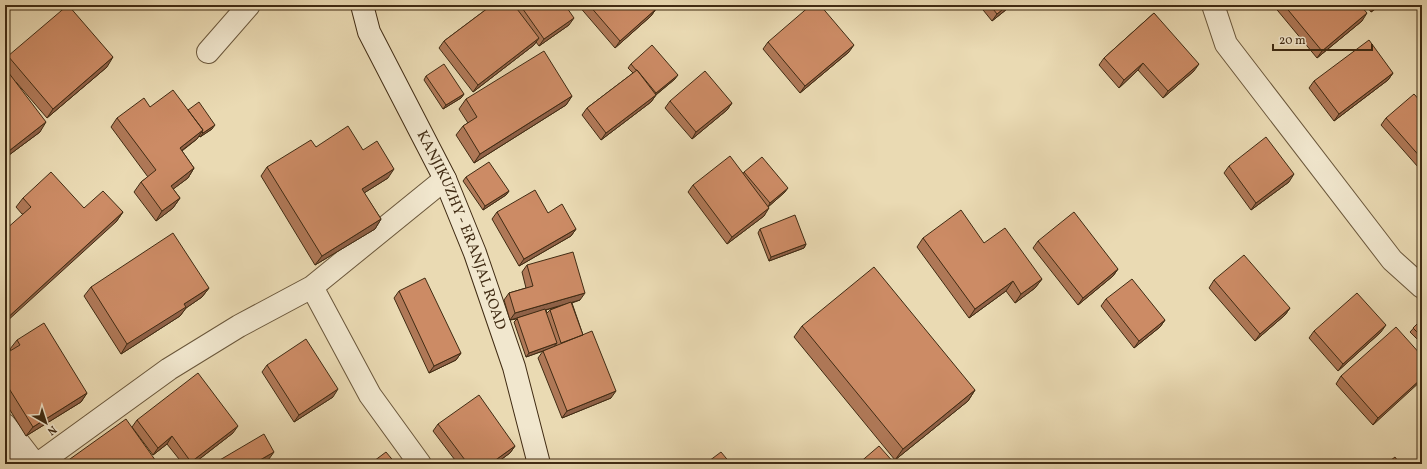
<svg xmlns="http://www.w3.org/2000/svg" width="1427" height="469" font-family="Vollkorn,serif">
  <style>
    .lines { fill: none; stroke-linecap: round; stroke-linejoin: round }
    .street-casing { stroke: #6a573b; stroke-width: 24 }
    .secondary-casing { stroke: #402b13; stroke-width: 24 }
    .street { stroke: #f1e7ce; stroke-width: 22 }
    .secondary { stroke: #f1e7ce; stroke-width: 22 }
    .wall { fill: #af7857; stroke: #402b13; fill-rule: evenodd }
    .shaded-wall { fill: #8f6147; stroke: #402b13 }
    .building { fill: #cc8b65; stroke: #402b13 }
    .labels { text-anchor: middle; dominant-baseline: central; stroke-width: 3; stroke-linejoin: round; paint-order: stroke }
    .street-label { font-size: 15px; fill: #402b13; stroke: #f1e7ce }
  </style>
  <rect width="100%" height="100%" fill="#eadab3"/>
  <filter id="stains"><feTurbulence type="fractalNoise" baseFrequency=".005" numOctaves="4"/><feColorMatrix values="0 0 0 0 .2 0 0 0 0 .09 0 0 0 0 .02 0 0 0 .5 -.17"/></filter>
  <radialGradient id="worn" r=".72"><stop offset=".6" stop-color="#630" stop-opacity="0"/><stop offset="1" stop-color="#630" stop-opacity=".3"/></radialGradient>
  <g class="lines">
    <g class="street-casing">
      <path id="street" d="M1213,5L1226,44L1392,260L1422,287
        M208,52L249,5
        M312,287L370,395L420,464
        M5,425L35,464
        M5,458L22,448
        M38,464L169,369L239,326L312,287L445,179"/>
    </g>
    <g class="secondary-casing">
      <g id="secondary">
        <path id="s1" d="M362,5L369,32L445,179L475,253L514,367L539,464"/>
      </g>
    </g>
    <use href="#street" class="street"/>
    <use href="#secondary" class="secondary"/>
  </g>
  <path class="wall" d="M492,5H565L569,25L539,46L536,42L534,45L473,92L439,48L444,41Z
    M578,5H653L656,9L651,16L615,48Z
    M979,5H1012L992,21Z
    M1273,5H1360L1362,21L1317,58Z
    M1366,5H1381L1371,12Z
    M1154,13L1194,71L1163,98L1138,70L1119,88L1099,65L1104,58Z
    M768,42L849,52L800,93L763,49Z
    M8,56L107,67L47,118L16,82L40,132L5,158V60Z
    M631,64L675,79L656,95L651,102L601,140L582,115L587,108L633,73L628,68Z
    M1393,73L1388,80L1334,121L1309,88L1314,81Z
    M426,76L464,94L461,98L443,109L424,80Z
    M572,96L566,105L474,163L456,135L463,126L468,123L459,109L466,99Z
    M670,101L732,103L727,110L692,139L665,108Z
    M1422,103V164L1418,167L1381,125L1386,118Z
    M150,107L188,110L212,129L200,137L199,136L197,139L182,151L194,168L188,178L173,189L180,198L173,208L156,221L134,192L141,182L148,177L111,127L117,118Z
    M316,147L363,150L388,178L364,193L381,219L375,229L315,265L261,176L267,167Z
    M1229,166L1289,182L1251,210L1224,173Z
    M744,172L785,192L768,207L764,216L727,244L688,192L693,185L743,174Z
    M466,177L509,191L506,195L483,210L463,181Z
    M23,198L84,208L123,212L116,222L22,214L16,207Z
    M497,212L548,213L576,229L571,236L519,266L492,219Z
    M760,229L806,244L804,248L769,261L758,233Z
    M923,238L984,243L1042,279L1035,288L1015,303L1006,291L969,318L917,247Z
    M1038,241L1118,269L1113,276L1078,305L1033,248Z
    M527,265L580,300L572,303L583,335L611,398L562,418L538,358L543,351L546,350L526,357L514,322L517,319L510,320L504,300L509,293L526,288L522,272ZM559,306L550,310L547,313L546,310Z
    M1214,280L1290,308L1285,315L1255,341L1209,288Z
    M91,287L209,288L202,297L186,308L180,316L121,354L84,296Z
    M399,291L461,353L456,360L429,373L394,298Z
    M1106,299L1165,320L1160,327L1134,348L1101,306Z
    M1422,319V344L1410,332Z
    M802,326L975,390L968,401L895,460L794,337Z
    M1314,331L1381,332L1338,371L1309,338Z
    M17,340L87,393L81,402L26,436L5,402V354L11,350L10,349Z
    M1422,356L1373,425L1336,384L1341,376Z
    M267,365L333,397L294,422L262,372Z
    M137,420L233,433L193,464H183L167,444L153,455L132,427Z
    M438,424L515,446L510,453L495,464H458L433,431Z"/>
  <path class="shaded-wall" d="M1008,5H1012L992,21L997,14Z
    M1376,5H1381L1371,12Z
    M656,9L651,16L615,48L620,41Z
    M1367,13L1362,21L1317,58L1322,51Z
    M574,18L569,25L539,46L544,39Z
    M539,38L534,45L473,92L478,85Z
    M854,45L849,52L800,93L805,86Z
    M113,57L107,67L47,118L53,109Z
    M1143,63L1138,70L1119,88L1124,80Z
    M1199,64L1194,71L1163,98L1168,91Z
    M1393,73L1388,80L1334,121L1339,114Z
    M678,75L675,79L653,97L656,93Z
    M464,94L461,98L443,109L446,105Z
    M656,95L651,102L601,140L606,133Z
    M572,96L566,105L474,163L480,154Z
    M732,103L727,110L692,139L696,132Z
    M46,122L40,132L5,158V154Z
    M215,125L212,129L200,137L203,133Z
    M203,130L197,139L173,157L180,148Z
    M194,168L188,178L164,196L171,186Z
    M394,169L388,178L356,198L362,189Z
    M1294,174L1289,182L1251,210L1256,203Z
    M788,188L785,192L768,207L770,203Z
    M509,191L506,195L483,210L485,206Z
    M180,198L173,208L156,221L162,211Z
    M769,208L764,216L727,244L732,237Z
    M123,212L116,222L5,323V320Z
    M381,219L375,229L315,265L322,256Z
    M576,229L571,236L519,266L524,259Z
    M806,244L804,248L769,261L771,257Z
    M1118,269L1113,276L1078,305L1083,298Z
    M1042,279L1035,288L1015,303L1021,294Z
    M1013,281L1006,291L969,318L975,309Z
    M209,288L202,297L186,308L180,316L121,354L127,344L184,304Z
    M585,293L580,300L510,320L515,313Z
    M1290,308L1285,315L1255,341L1260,334Z
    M1165,320L1160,327L1134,348L1139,341Z
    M1386,325L1381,332L1338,371L1343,364Z
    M557,343L554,347L526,357L529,353Z
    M461,353L456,360L429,373L434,366Z
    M1422,378V380L1373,425L1378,418Z
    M338,389L333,397L294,422L299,415Z
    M975,390L968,401L895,460L903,449Z
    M616,391L611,398L562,418L567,411Z
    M87,393L81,402L26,436L33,427Z
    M238,426L233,433L193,464H190L191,462Z
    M172,436L167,444L153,455L158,448Z
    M515,446L510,453L495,464H490Z
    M274,452L269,459L261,464H253Z"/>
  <path class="building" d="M68,5L113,57L53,109L8,56Z
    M492,5H514L539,38L478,85L444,41Z
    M520,5H565L574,18L544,39Z
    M589,5H653L656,9L620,41Z
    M811,5H820L854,45L805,86L768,42Z
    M990,5H1008L997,14Z
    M1284,5H1360L1367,13L1322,51Z
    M1154,13L1199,64L1168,91L1143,63L1124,80L1104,58Z
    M1369,40L1393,73L1339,114L1314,81Z
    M652,45L678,75L656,93L637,70H636L631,64Z
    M544,51L572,96L480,154L463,126L477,117L466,99Z
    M444,64L464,94L446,105L426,76Z
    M5,68L46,122L5,154Z
    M637,70L656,95L606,133L587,108Z
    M705,71L732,103L696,132L670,101Z
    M173,90L203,130L180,148L194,168L171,186L180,198L162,211L141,182L156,170L117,118L144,98L150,107Z
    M1414,94L1422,103V159L1386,118Z
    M199,102L215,125L203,133L202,132L203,130L188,110Z
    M348,126L363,150L377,141L394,169L362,189L381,219L322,256L267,167L311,140L316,147Z
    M1266,137L1294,174L1256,203L1229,166Z
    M730,156L769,208L732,237L693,185Z
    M762,157L788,188L770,203L744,172Z
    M489,162L509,191L485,206L466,177Z
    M51,172L84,208L103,191L123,212L5,320V230L31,207L23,198Z
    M535,190L548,213L562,204L576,229L524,259L497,212Z
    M961,210L984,243L1005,228L1042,279L1021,294L1013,281L975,309L923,238Z
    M1074,212L1118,269L1083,298L1038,241Z
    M795,215L806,244L771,257L760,229Z
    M173,233L209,288L184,304L186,307L127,344L91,287Z
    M573,252L585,293L515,313L509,293L533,286L527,265Z
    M1244,255L1290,308L1260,334L1214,280Z
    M874,267L975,390L903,449L802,326Z
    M425,278L461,353L434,366L399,291Z
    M1132,279L1165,320L1139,341L1106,299Z
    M1357,293L1386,325L1343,364L1314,331Z
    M571,302L583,335L561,343L550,310Z
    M545,309L557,343L529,353L517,318Z
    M1422,319V337L1413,328Z
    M44,323L87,393L33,427L5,382V354L20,345L17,340Z
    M1396,327L1422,356V378L1378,418L1341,376Z
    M592,331L616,391L567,411L543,351Z
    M306,339L338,389L299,415L267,365Z
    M198,373L238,426L191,462L172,436L158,448L137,420Z
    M479,395L515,446L490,464H468L438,424Z
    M126,419L158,464H63Z
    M264,434L274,452L253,464H213Z
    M879,446L895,464H858Z
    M386,452L396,464H370Z
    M721,452L731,464H705Z
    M1395,457L1400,464H1386Z"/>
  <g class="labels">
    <g class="street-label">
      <text stroke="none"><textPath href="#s1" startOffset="247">KANJIKUZHY - ERANJAL ROAD</textPath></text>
    </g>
  </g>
  <rect width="1427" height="469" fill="none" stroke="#eadab3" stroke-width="20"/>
  <rect x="6" y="6" width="1415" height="457" fill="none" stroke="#402b13" stroke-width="2"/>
  <rect x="10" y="10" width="1407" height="449" fill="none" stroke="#402b13"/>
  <g transform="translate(46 423) rotate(141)" stroke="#f1e7ce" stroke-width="3" paint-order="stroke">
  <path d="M0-3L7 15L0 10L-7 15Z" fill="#402b13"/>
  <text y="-6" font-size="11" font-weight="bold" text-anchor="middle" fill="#402b13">N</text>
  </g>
  <path d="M1273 44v6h99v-6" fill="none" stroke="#402b13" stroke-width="2"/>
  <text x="1279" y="44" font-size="12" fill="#402b13" stroke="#f1e7ce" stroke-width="3" paint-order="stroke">20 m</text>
  <rect width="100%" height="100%" filter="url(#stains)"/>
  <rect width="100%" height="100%" fill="url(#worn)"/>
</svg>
